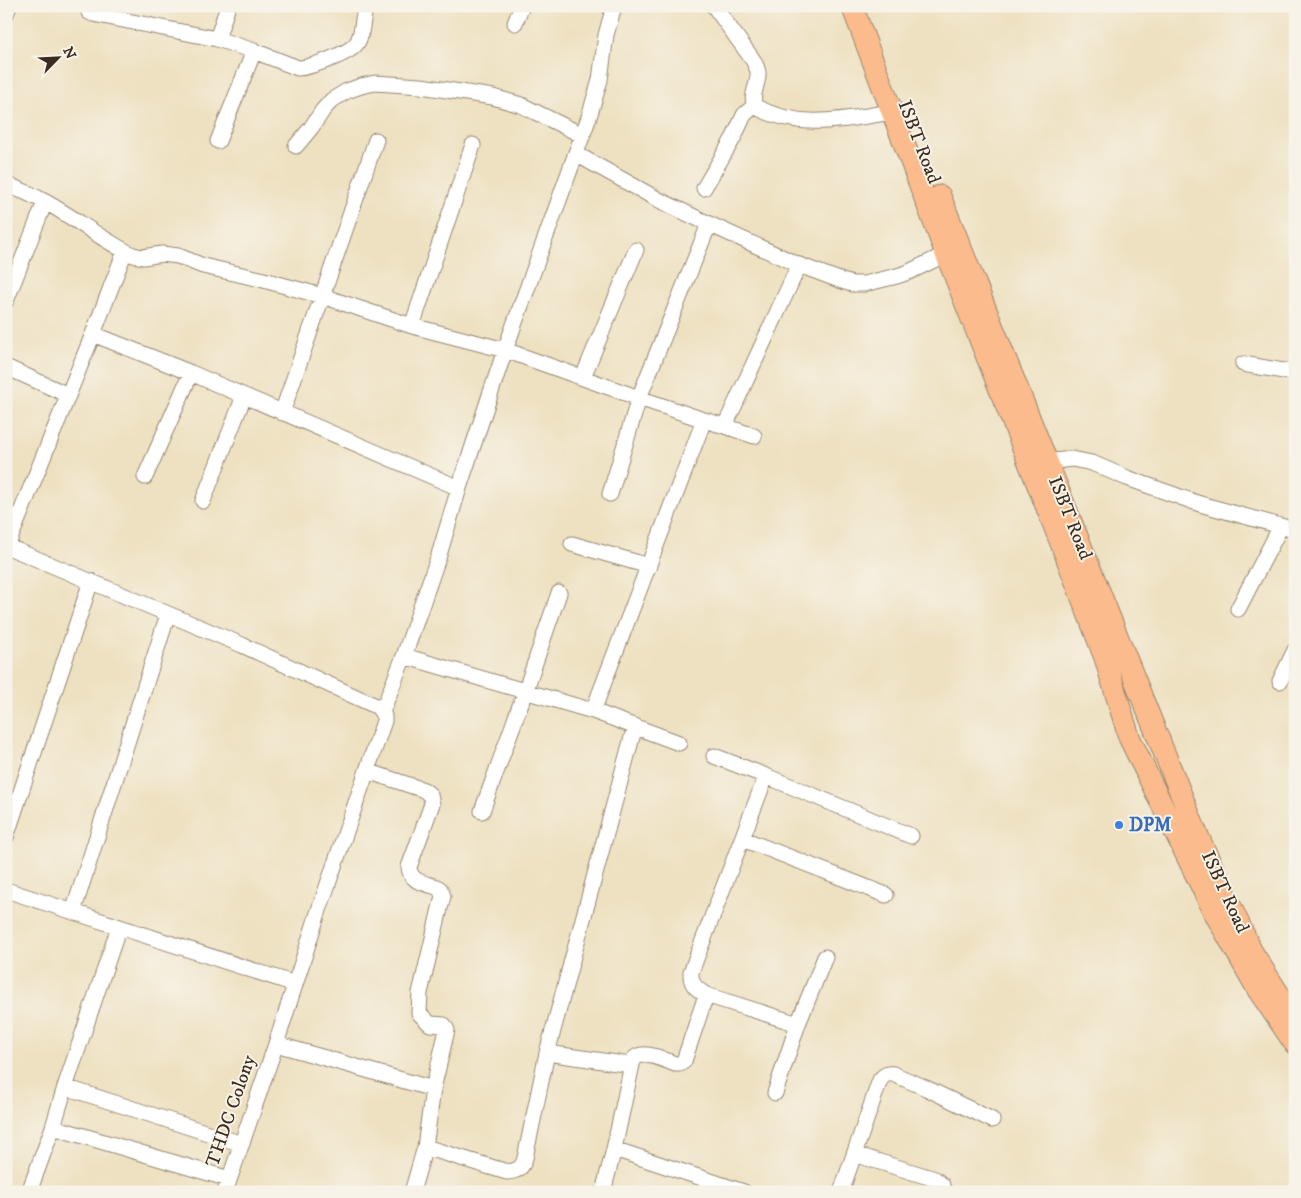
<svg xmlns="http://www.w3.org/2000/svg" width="1301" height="1198" font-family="'IM FELL DW Pica',serif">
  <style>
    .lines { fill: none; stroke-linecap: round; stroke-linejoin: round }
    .minor-casing { stroke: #948670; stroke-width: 17 }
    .highway-casing { stroke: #948670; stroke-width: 23 }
    .minor { stroke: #fff; stroke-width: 15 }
    .highway { stroke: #fbbb8c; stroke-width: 21 }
    .shop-dot { fill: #3f7fe0; stroke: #f7f3e8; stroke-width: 2 }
    .labels { text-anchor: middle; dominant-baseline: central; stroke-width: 4; stroke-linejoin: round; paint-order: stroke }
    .street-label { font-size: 19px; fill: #3b2a1e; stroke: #f7f3e8 }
    .shop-label { font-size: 19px; font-weight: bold; fill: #366cbe; stroke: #f7f3e8; text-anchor: start }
  </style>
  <rect width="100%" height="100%" fill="#f7f3e8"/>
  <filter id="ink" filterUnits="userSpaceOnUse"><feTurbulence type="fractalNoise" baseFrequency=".02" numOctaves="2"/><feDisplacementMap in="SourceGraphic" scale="10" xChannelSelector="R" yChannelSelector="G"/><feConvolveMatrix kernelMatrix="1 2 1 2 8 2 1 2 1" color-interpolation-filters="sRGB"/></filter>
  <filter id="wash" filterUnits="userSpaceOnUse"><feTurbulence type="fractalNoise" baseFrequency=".0096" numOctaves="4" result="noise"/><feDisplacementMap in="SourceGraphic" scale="20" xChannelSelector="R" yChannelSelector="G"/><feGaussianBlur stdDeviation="1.12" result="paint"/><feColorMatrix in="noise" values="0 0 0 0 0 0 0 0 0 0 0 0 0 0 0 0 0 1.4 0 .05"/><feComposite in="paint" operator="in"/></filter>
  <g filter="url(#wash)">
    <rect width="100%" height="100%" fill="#eee1c1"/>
  </g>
  <g filter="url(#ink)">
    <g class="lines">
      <g class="minor-casing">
        <path id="minor" d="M89,6V12L93,14L217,39
          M228,6L217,39L254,51L298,68C309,68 351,53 356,44C362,37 362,23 364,14
          M714,6L753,60C755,64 759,70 758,75C758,86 749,98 756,107C802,131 845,119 892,112
          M6,14L9,6
          M515,23L522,6
          M218,141L254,51
          M296,146L311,128L323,110L332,100L347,91L361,86L375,83L421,86L493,97L521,105L582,135
          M576,154L659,200L709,224L799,265L842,281L852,284H864L897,276L909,272L946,254
          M6,185C53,199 90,234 133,255L143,257L162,254L178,256L203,266L260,279L322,296L412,326L505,350L639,398L704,420L725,426L799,265
          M704,188L734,137L744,115L754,106
          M6,301L45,202
          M412,326L473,145
          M93,334L191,373L459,488
          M1243,364L1295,373
          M6,367L68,395
          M583,377L636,250
          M282,413L376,140
          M725,426L754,436
          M1038,463L1072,459L1092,463L1127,478L1200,504L1295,530
          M145,477L191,373
          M610,494L639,398L709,224
          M203,501L244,396
          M572,544L649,566
          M6,546L242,645L378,707L384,716V721L317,916L276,1044L225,1192
          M6,549L93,334L125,251
          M1238,609L1281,526
          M404,656L593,711L679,743
          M1280,681L1295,650
          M593,711L704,420
          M382,712L404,656L439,555L459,488L505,350L589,117L600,80L606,35L614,6
          M714,756L766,776L911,836
          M367,771L424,790L430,795L432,804L409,867C410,882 424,883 437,887L440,889L443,896L420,993L419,1013L430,1024L444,1025L447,1030L433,1089L425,1147L412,1192
          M766,776L691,972C690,985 697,989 706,995L798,1024L825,957
          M482,811L525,692L559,593
          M6,837L91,581
          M743,839L886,895
          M6,890L295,984
          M73,912L168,614
          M276,1044L433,1089
          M547,1053L635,726
          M65,1087L242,1144
          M775,1093L798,1024
          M53,1127L229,1179
          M425,1147L507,1172C517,1171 522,1169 525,1158L547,1053L631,1065
          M614,1149L744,1192
          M854,1154L935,1179L942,1185L944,1192
          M29,1192L53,1127L65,1087L119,927
          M603,1192L614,1149L633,1060C642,1048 664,1060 675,1064H680L684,1061L706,995
          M841,1192L880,1080C884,1075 887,1073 893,1074L926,1088L992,1120"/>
      </g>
      <g class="highway-casing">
        <path id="highway" d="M852,6L946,254L1064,551L1105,658L1129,737L1213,910L1258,990L1295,1044
          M940,196L1197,834L1252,952L1294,1018"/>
      </g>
      <use href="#minor" class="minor"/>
      <use href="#highway" class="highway"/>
    </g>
  </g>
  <circle class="shop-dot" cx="1119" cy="825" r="5"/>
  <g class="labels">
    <g class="street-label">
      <text transform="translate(919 142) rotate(69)">ISBT Road</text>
      <text transform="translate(1070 518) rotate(68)">ISBT Road</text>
      <text transform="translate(1225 892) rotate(65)">ISBT Road</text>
      <text transform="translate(231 1111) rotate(-71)">THDC Colony</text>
    </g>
    <g class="shop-label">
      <text x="1129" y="825">DPM</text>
    </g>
  </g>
  <rect width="1301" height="1198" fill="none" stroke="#f7f3e8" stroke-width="25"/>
  <g transform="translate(58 58) rotate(66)" stroke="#f7f3e8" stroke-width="4" paint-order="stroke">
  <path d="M0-4L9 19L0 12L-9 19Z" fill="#3b2a1e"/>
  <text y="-8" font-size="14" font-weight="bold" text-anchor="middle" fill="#3b2a1e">N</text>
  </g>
</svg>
